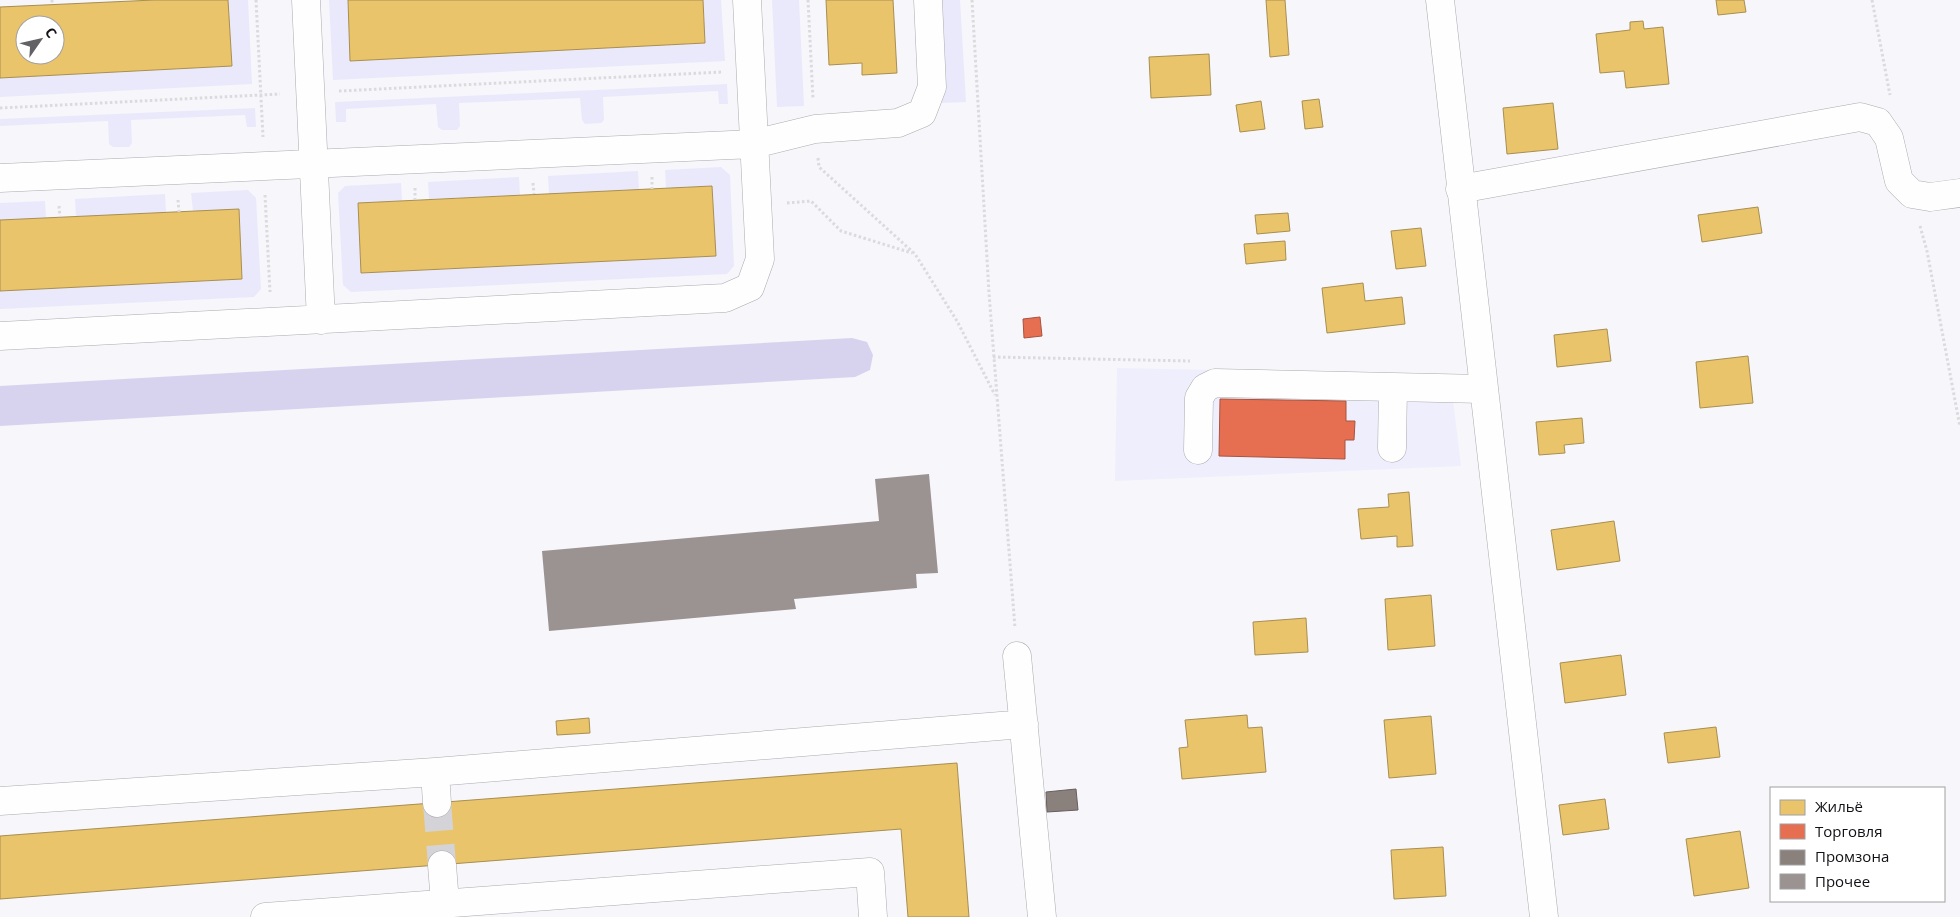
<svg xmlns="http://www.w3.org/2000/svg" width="1960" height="917" font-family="'Open Sans',sans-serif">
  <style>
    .built { fill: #efeefc }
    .green { fill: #eae9fc }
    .forest { fill: #d7d3ef }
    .homes { fill: #e9c46a; stroke: #a88e50; fill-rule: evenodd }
    .shops { fill: #e76f51; stroke: #a7533f }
    .industry { fill: #8a817c; stroke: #665f5d }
    .building { fill: #9b9391 }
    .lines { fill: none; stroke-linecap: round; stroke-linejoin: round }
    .minor-tunnel { stroke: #d4d4d8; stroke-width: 28; stroke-dasharray: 28 14; stroke-linecap: butt }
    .minor-casing { stroke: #ababaf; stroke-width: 29 }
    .major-casing { stroke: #ababaf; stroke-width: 29 }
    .path { stroke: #dbdbdd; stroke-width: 3; stroke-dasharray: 2.5 2.5; stroke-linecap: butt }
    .minor { stroke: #fefefe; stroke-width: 28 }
    .major { stroke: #fefefe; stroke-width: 28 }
  </style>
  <rect width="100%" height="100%" fill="#f6f6fb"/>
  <path class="built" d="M1117,368L1450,375L1461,466L1115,481Z"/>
  <path class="green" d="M228,0H248L252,84L0,97V78L231,66Z
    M329,0H348L351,61L705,43L703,0H721L725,61L333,80Z
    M772,0H799L804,106L777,107Z
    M936,0H960L966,102L942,103Z
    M727,84L728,104H719L718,91L603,97L604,120L601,123L585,124L582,120L580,98L459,103L460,126L457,130H442L438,127L436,104L346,109V122H336L335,102Z
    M255,108L256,127H247L245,115L131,120L132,143L129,147H113L109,144L108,121L0,126V119Z
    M721,167L730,175L734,266L727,274L351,292L343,285L338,193L345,186L401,183L402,201L358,203L362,273L716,256L712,186L666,188L665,170Z
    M638,171L639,189L549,194L548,176Z
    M519,177L520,195L429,199L428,182Z
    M248,190L256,198L261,289L254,297L0,309V291L242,279L239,209L193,211L191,193Z
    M165,194L166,212L76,217L75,199Z
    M45,201L46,218L0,220V203Z"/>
  <path class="forest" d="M852,338L867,342L873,355L870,370L855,377L0,426V386Z"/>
  <path class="homes" d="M154,0H228L232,66L0,78V7ZM25,25H55V55H25Z
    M348,0H703L705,43L350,61Z
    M826,0H893L897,73L862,75V63L829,65Z
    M1266,0H1285L1289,55L1270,57Z
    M1716,0H1744L1746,12L1718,15Z
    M1643,21L1644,29L1663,27L1669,84L1626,88L1624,71L1600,73L1596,34L1630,30V22Z
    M1209,54L1211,95L1151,98L1149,57Z
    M1319,99L1323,127L1305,129L1302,101Z
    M1261,101L1265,129L1240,132L1236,105Z
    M1553,103L1558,149L1507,154L1503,108Z
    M712,186L716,256L361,273L358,203Z
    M1758,207L1762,233L1702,242L1698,215Z
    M239,209L242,279L0,291V220Z
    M1288,213L1290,231L1257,234L1255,215Z
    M1421,228L1426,266L1396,269L1391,231Z
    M1285,241L1286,260L1246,264L1244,244Z
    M1363,283L1365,301L1402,297L1405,324L1327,333L1322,288Z
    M1607,329L1611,361L1557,367L1554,335Z
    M1748,356L1753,403L1700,408L1696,362Z
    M1582,418L1584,443L1564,445L1565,453L1539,455L1536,422Z
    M1409,492L1413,546L1397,547V536L1361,539L1358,509L1389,507L1388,494Z
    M1614,521L1620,561L1557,570L1551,530Z
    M1431,595L1435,646L1388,650L1385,599Z
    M1306,618L1308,652L1255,655L1253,622Z
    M1621,655L1626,695L1565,703L1560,663Z
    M1247,715L1248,728L1262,727L1266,772L1182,779L1179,748L1188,747L1185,720Z
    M1431,716L1436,774L1389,778L1384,720Z
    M589,718L590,733L557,735L556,721Z
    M1716,727L1720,757L1668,763L1664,733Z
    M957,763L969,917H908L901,829L0,899V836Z
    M1605,799L1609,829L1563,835L1559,805Z
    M1740,831L1749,888L1694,896L1686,839Z
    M1443,847L1446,896L1394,899L1391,850Z"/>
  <path class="shops" d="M1040,317L1042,336L1024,338L1023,319Z
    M1220,399L1346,401V421H1355L1354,440H1345V459L1219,456Z"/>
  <path class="industry" d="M1076,789L1078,810L1047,812L1046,792Z"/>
  <path class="building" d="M929,474L938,573L916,574L917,588L794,599L796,609L549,631L542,551L879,521L875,479Z"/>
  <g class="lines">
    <path class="minor-tunnel" d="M437,803L442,865"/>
    <g class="minor-casing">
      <path id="minor" d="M306,0L321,320
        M0,178L754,144L815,129L898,123L922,113L932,87L928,0
        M1460,189L1860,117L1878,122L1889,138L1899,181L1912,194L1930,197L1960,193
        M0,336L725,298L750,287L760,259L747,0
        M1392,448L1393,387
        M1198,450L1199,398L1205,388L1215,383L1483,389
        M1017,656L1042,917
        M435,772L437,803
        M0,801L435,772L1024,724
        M442,865L445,903
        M265,917L870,872L873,917"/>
    </g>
    <g class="major-casing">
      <path id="major" d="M1440,0L1544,917"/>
    </g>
    <path class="path" d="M52,0V5
      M256,0L263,137
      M808,0L813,99
      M972,0L989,293L1015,628
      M1872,0L1890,95
      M339,91L722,72
      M0,108L280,94
      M818,158L819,167L915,254L957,321L995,395
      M652,177V189
      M533,183L534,194
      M415,188V200
      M265,195L270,292
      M178,200L179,212
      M787,203L811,201L841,231L912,253
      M59,206L60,217
      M1920,226L1927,251L1960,427
      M993,357L1190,361"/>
    <use href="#minor" class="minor"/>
    <use href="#major" class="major"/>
  </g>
  <rect x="1770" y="787" width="175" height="115" fill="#ffffff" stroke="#a0a0a1"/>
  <rect x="1780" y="800" width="25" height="15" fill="#e9c46a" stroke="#a0a0a1"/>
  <text x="1815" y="812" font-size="15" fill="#111115">Жильё</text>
  <rect x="1780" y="824" width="25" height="15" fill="#e76f51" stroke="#a0a0a1"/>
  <text x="1815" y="837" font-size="15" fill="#111115">Торговля</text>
  <rect x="1780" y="850" width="25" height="15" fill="#8a817c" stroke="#a0a0a1"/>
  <text x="1815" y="862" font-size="15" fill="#111115">Промзона</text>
  <rect x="1780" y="874" width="25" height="15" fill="#9b9391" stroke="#a0a0a1"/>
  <text x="1815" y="887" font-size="15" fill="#111115">Прочее</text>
  <g transform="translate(40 40) rotate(56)"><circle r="24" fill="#ffffff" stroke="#a0a0a1"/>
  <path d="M0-4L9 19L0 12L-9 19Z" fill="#616166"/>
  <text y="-8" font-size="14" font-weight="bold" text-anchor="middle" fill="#111115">С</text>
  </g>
</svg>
